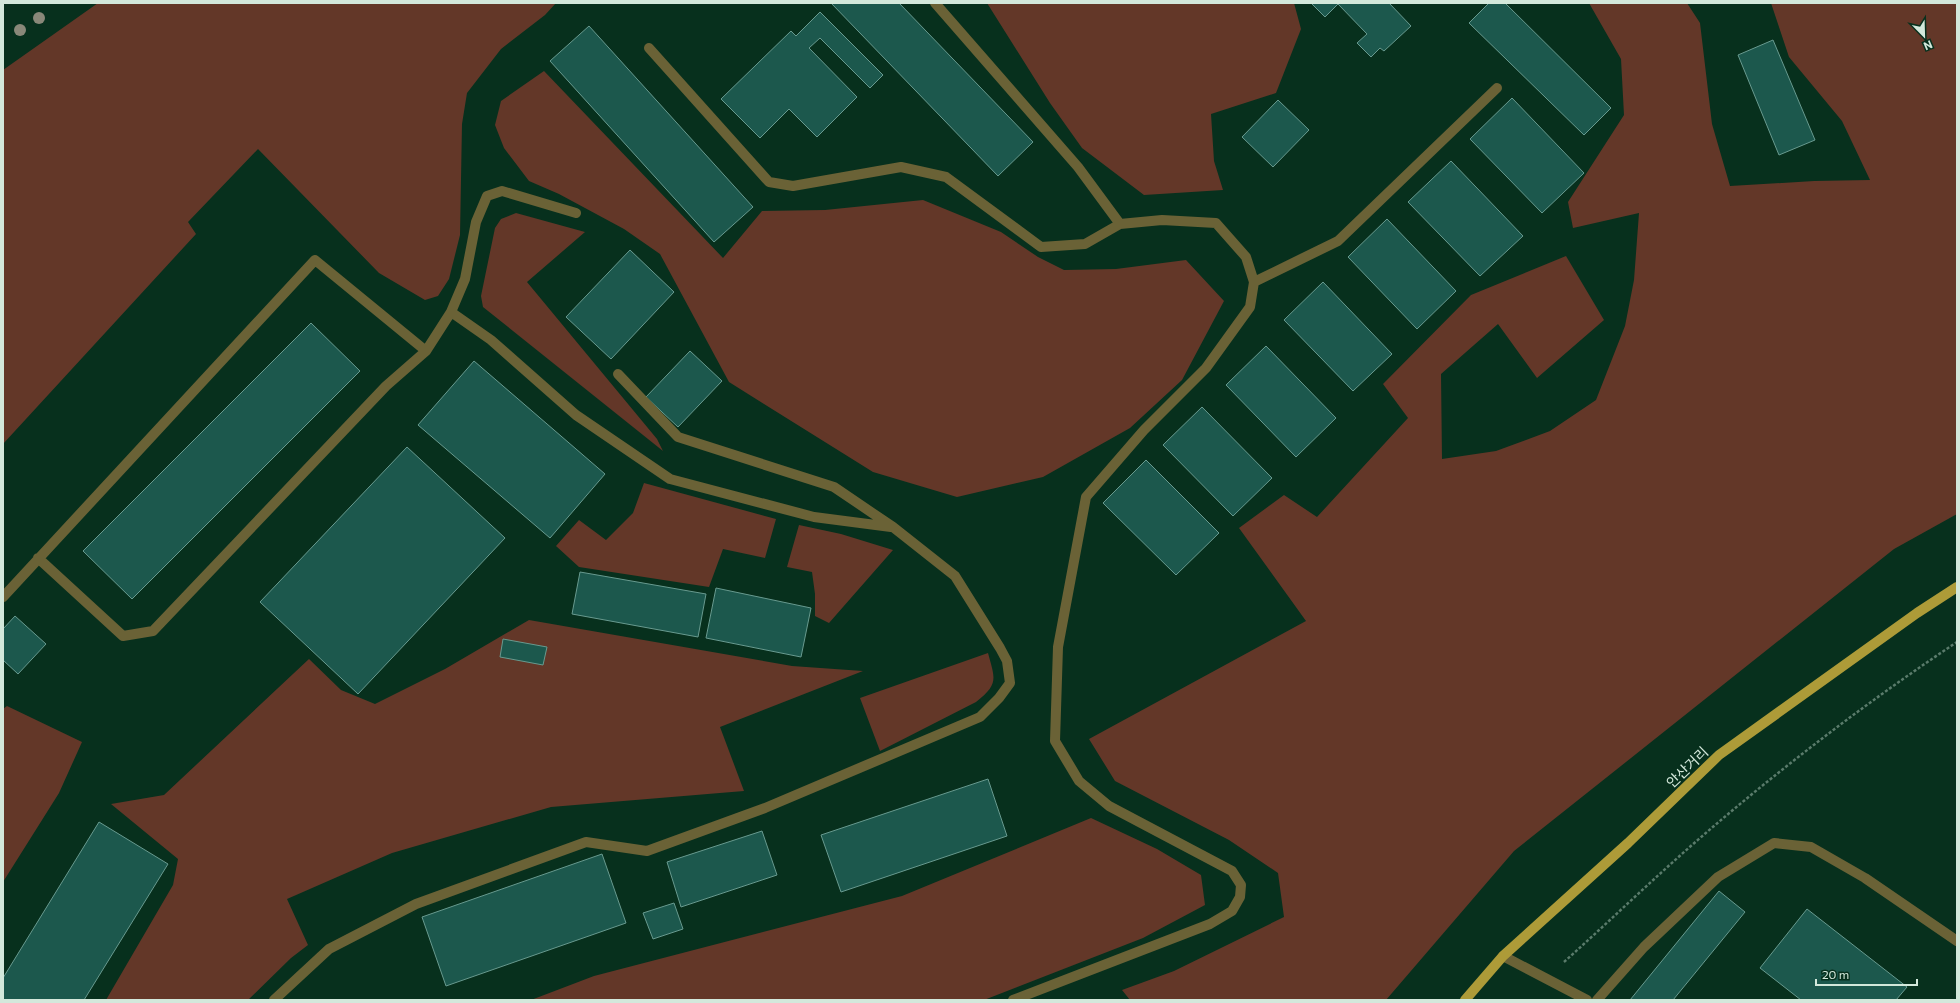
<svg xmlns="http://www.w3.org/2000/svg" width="1960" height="1003" font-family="Commissioner,'Noto Sans KR',sans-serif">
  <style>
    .green { fill: #633728 }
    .building { fill: #1c584d; stroke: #689a8f }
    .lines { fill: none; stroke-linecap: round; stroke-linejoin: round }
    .path { stroke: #5a7b6b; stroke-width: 2.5; stroke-dasharray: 3 2; stroke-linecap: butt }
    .service { stroke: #6a6236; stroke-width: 10 }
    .primary { stroke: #ad9b38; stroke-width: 10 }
    .tree { fill: #898879 }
    .labels { text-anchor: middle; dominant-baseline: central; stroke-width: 3; stroke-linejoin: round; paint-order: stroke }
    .street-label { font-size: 14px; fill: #d3e8db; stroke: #07301d }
  </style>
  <rect width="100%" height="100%" fill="#07301d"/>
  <path class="green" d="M98,3H556L545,15L501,49L467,93L462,124L460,235L449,279L438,296L425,300L379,273L258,149L188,222L196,234L3,444V70Z
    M987,3H1294L1301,29L1276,93L1211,114L1214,161L1223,190L1144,195L1082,148L1050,103Z
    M1589,3H1687L1700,23L1712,124L1730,186L1814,181L1870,180L1842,121L1789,57L1771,3H1957V514L1894,549L1514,851L1386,1000H1130L1122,990L1174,971L1284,917L1278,873L1229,840L1115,781L1089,739L1306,621L1239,528L1284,495L1317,517L1408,418L1383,384L1471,295L1566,256L1604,320L1537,378L1498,324L1441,374L1442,459L1496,451L1550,431L1596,400L1625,326L1634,280L1639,213L1573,228L1568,202L1624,115L1621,59Z
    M544,71L723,258L762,211L825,210L923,200L1001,232L1038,257L1064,270L1116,269L1186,260L1224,301L1182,380L1130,428L1043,477L957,497L873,472L729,382L660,254L624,229L559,194L529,181L504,148L495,125L501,101Z
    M516,213L585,232L527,282L657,439L663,451L483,307L481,296L495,228L501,219Z
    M644,483L776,519L765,558L723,549L709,587L579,567L556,546L579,520L606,540L633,513Z
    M799,525L841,534L893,550L829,623L815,616V594L812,572L787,567Z
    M529,620L792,666L863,671L720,727L744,791L551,807L392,853L287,899L308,945L291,958L248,1000H106L173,885L178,859L111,804L164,795L309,659L341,690L375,704L445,669Z
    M988,653C995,679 999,684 976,702L880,751L860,698Z
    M7,706L82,742L59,793L3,882V709Z
    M1091,818L1157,849L1201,875L1205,905L1143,938L984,1000H531L594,976L902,896Z"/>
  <path class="building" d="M831,3H899L1033,142L998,176Z
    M1311,3H1389L1411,26L1384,51L1380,48L1371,57L1357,43L1367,34L1338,4L1325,17Z
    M1489,3H1505L1611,108L1584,135L1469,23Z
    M820,12L883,75L870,88L820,38L809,48L857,97L817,137L789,109L760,138L721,99L791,31L796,36Z
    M589,26L753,207L714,242L550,61Z
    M1773,40L1815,140L1779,155L1738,55Z
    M1512,98L1584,173L1542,213L1470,139Z
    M1278,100L1309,130L1273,167L1242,137Z
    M1451,161L1523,236L1480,276L1408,202Z
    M1387,219L1456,291L1417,329L1348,257Z
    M630,250L674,292L611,359L566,317Z
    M1323,282L1392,354L1353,391L1284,320Z
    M311,323L360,371L132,599L83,551Z
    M1266,346L1336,418L1296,457L1226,385Z
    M690,351L722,381L678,427L646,397Z
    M474,361L605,474L550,538L418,425Z
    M1202,407L1272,478L1233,516L1163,445Z
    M407,447L505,538L358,694L260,602Z
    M1146,460L1219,533L1176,575L1103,503Z
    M580,572L706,594L698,637L572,614Z
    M716,588L811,608L801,657L706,638Z
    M15,616L46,644L18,674L3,660V629Z
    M503,639L547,647L543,665L500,657Z
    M988,779L1007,836L841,892L821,835Z
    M99,822L168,864L84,1000H3V978Z
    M762,831L777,875L681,907L667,862Z
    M602,854L626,923L446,986L422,917Z
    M1719,891L1745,912L1673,1000H1630Z
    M674,903L683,929L653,939L643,913Z
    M1807,909L1907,987L1896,1000H1801L1760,968Z"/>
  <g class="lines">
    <path class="path" d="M1564,962C1612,919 1658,874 1707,832C1786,764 1870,700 1957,642"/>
    <path class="service" d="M935,3L1078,167L1120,224
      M649,48L769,182L793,186L901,167L946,177L1041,247L1085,244L1120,224L1162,220L1216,223L1246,257L1254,282L1250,307L1206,368L1144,430L1086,497L1058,647L1055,741L1079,781L1109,806L1232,871L1241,885L1240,897L1232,911L1210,924L1013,1000
      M1254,282L1338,241L1497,88
      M451,312L491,340L576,415L670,479L814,517L891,527
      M38,558L123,636L153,631L386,386L426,351
      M3,597L315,260L426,351L451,312L465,279L476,222L487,196L502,191L576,213
      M1503,956L1587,1000
      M274,1000L329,949L416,904L586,842L647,851L765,808L980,717L999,698L1010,683L1007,661L1000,648L955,576L893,527L834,487L678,437L618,374
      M1597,1000L1644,947L1718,877L1774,843L1811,847L1865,878L1957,941"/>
    <path class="primary" d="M1465,1000L1503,956L1628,843L1719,755L1917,613L1957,587"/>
  </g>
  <g class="tree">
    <circle cx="39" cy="18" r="6"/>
    <circle cx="20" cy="30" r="6"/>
  </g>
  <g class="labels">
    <g class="street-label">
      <text transform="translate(1687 767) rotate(-44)">안산거리</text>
    </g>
  </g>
  <rect width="1960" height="1003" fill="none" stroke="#d3e8db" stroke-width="8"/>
  <g transform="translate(1924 36) rotate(157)" stroke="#07301d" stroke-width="3" paint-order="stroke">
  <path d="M0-3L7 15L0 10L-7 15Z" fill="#d3e8db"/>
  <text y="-6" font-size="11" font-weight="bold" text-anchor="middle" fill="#d3e8db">N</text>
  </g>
  <path d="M1816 979v6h101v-6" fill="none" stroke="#d3e8db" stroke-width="2"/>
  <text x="1822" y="979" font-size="12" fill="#d3e8db" stroke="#07301d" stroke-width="3" paint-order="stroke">20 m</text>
</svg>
